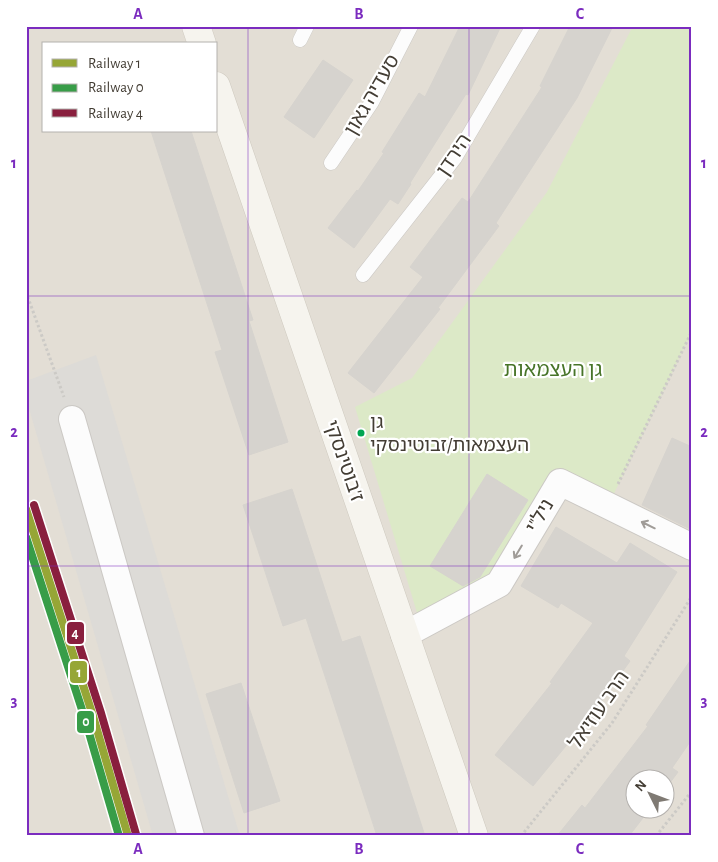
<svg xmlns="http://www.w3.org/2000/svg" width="718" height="862" font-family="'Alegreya Sans','Noto Sans Hebrew',sans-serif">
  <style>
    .residential { fill: #e3ded5; fill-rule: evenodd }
    .green { fill: #dce9c7 }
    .parking { fill: #dddbd7 }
    .building { fill: #d6d3ce; stroke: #d6d3ce }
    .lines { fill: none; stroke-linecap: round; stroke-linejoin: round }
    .lane-casing { stroke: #cbc8c4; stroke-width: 15 }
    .street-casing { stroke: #cbc8c4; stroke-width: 28 }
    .secondary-casing { stroke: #cec9bf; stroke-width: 29 }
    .path { stroke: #cccac6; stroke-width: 3; stroke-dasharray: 2.5 2.5; stroke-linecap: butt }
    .lane { stroke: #fcfcfc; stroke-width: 14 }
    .street { stroke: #fcfcfc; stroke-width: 26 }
    .secondary { stroke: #f6f4ee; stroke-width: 28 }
    .rail-1-casing { stroke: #fff; stroke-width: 11 }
    .rail-2-casing { stroke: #fff; stroke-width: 11 }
    .rail-3-casing { stroke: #fff; stroke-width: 11 }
    .rail-1 { stroke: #96a636; stroke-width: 8 }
    .rail-2 { stroke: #389d48; stroke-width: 8 }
    .rail-3 { stroke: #891f3e; stroke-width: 8 }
    .oneway { stroke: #a09c98 }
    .grid { fill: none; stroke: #7b2cbf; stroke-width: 1; stroke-opacity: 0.55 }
    .bus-dot { fill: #00a651; stroke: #fff; stroke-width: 2 }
    .labels { text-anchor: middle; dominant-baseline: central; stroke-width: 4.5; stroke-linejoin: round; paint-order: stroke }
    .bus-label { font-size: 19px; fill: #433d34; stroke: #fff; text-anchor: start }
    .street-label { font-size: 20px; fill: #433d34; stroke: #fff }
    .park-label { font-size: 20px; fill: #477428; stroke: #fff }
    .line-badge { stroke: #fff; stroke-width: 2 }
    .badge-label { font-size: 14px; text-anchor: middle; font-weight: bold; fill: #fff }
    .neatline { fill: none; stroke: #7b2cbf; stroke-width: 2 }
    .grid-label { font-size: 16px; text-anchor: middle; font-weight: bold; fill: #7b2cbf }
  </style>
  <rect width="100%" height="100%" fill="#eeece8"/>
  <path class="residential" d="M26,26H692V836H26ZM44,44H216V131H44ZM636,780H666V810H636Z"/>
  <path class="green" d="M633,26H692V331L608,506L560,482L499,584L421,626L355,407L412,378L547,192Z"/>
  <path class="parking" d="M96,355L240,836H153L26,398V381Z"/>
  <path class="building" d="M460,26H501L468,95L466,94L410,183L411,184L398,204L390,199L354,248L328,228L357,190L358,191L384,153L382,152L419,93L425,97Z
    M570,26H613L577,98L496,223L499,226L438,308L440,309L374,393L348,373L423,277L410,267L462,198L468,202L542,87L540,86Z
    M323,60L353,80L314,138L284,117Z
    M151,131H191L253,320L249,321L288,442L249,455L215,352L222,350Z
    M672,438L692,447V530L642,505Z
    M487,474L528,500L480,577L463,586L430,566Z
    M292,489L342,642L360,636L425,836H377L306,618L283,626L243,505Z
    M556,527L617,563L630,543L677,572L624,656L630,661L593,713L533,786L495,755L552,683L550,682L593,623L561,603L558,608L521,586Z
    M692,658V739L672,768L678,772L666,788V780H636V810H649L629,836H557L582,805L585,808L648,726L646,725Z
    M241,683L280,801L244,813L206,694Z"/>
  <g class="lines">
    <g class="lane-casing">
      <path id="lane" d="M300,40L307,26
        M331,163L372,102L411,26
        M363,275L455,158L533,26"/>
    </g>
    <g class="street-casing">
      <path id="street" d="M72,419L191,836
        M404,635L499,584L560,482L692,547"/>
    </g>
    <g class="secondary-casing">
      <path id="secondary" d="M196,26L202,44
        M216,86L474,836"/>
    </g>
    <path class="path" d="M26,292L64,397
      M618,484L692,331
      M521,836L612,723L692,596
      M656,836L692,791"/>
    <use href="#lane" class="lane"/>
    <use href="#street" class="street"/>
    <use href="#secondary" class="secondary"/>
    <g class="rail-1-casing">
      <path id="rail-1" d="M26,509L93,716L128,836"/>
    </g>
    <g class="rail-2-casing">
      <path id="rail-2" d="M26,537L85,719L119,836"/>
    </g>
    <g class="rail-3-casing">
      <path id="rail-3" d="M34,505L101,713L136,834"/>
    </g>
    <use href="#rail-1" class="rail-1"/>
    <use href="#rail-2" class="rail-2"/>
    <use href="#rail-3" class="rail-3"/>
  </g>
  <defs><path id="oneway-shaft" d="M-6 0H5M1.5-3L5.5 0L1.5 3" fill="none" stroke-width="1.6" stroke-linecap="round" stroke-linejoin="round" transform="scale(1.25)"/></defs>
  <g class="oneway">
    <use href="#oneway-shaft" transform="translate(648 525) rotate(-154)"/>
    <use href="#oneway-shaft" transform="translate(518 552) rotate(121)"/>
  </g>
  <path class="grid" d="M248,26V836M469,26V836M26,296H692M26,566H692"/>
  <circle class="bus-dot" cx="361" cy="433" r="4.5"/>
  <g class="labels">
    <g class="bus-label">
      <text x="370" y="422">גן<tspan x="370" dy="23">העצמאות/זבוטינסקי</tspan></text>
    </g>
    <g class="street-label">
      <text transform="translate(372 95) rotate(-60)">סעדיה גאון</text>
      <text transform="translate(454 155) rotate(-56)">הירדן</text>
      <text transform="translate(344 461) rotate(71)">ז'בוטינסקי</text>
      <text transform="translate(540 516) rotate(-59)">ניל"י</text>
      <text transform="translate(599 710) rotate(-55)">הרב עוזיאל</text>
    </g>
    <g class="park-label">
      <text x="553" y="370">גן העצמאות</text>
    </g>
  </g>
  <g class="line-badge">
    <rect x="66" y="621" width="19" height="24" rx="5" fill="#891f3e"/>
    <rect x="69" y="660" width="19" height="24" rx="5" fill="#96a636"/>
    <rect x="76" y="710" width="19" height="24" rx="5" fill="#389d48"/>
  </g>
  <g class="badge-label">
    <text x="75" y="638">4</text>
    <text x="79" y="677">1</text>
    <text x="86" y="726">0</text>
  </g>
  <rect width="718" height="862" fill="none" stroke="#ffffff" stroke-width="55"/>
  <rect x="42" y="42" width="175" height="90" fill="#ffffff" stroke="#b4b1ae"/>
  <rect x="52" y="59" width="25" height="8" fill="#96a636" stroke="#b4b1ae"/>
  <text x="88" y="68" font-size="15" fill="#433d34">Railway 1</text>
  <rect x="52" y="84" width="25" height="8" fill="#389d48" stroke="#b4b1ae"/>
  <text x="88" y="92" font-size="15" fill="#433d34">Railway 0</text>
  <rect x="52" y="109" width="25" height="8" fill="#891f3e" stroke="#b4b1ae"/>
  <text x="88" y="118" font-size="15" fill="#433d34">Railway 4</text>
  <g transform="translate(650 794) rotate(312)"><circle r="24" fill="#ffffff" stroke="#b4b1ae"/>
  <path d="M0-4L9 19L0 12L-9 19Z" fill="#7f7a73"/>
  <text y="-8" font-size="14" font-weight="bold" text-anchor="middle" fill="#433d34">N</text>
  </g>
  <rect x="28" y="28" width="662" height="806" class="neatline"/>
  <g class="grid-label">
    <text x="138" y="19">A</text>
    <text x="359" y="19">B</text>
    <text x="580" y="19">C</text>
    <text x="14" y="168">1</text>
    <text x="704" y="168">1</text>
    <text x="14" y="437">2</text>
    <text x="704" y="437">2</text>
    <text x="14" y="706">3</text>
    <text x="704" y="706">3</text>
    <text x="138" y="854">A</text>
    <text x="359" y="854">B</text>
    <text x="580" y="854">C</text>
  </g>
</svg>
